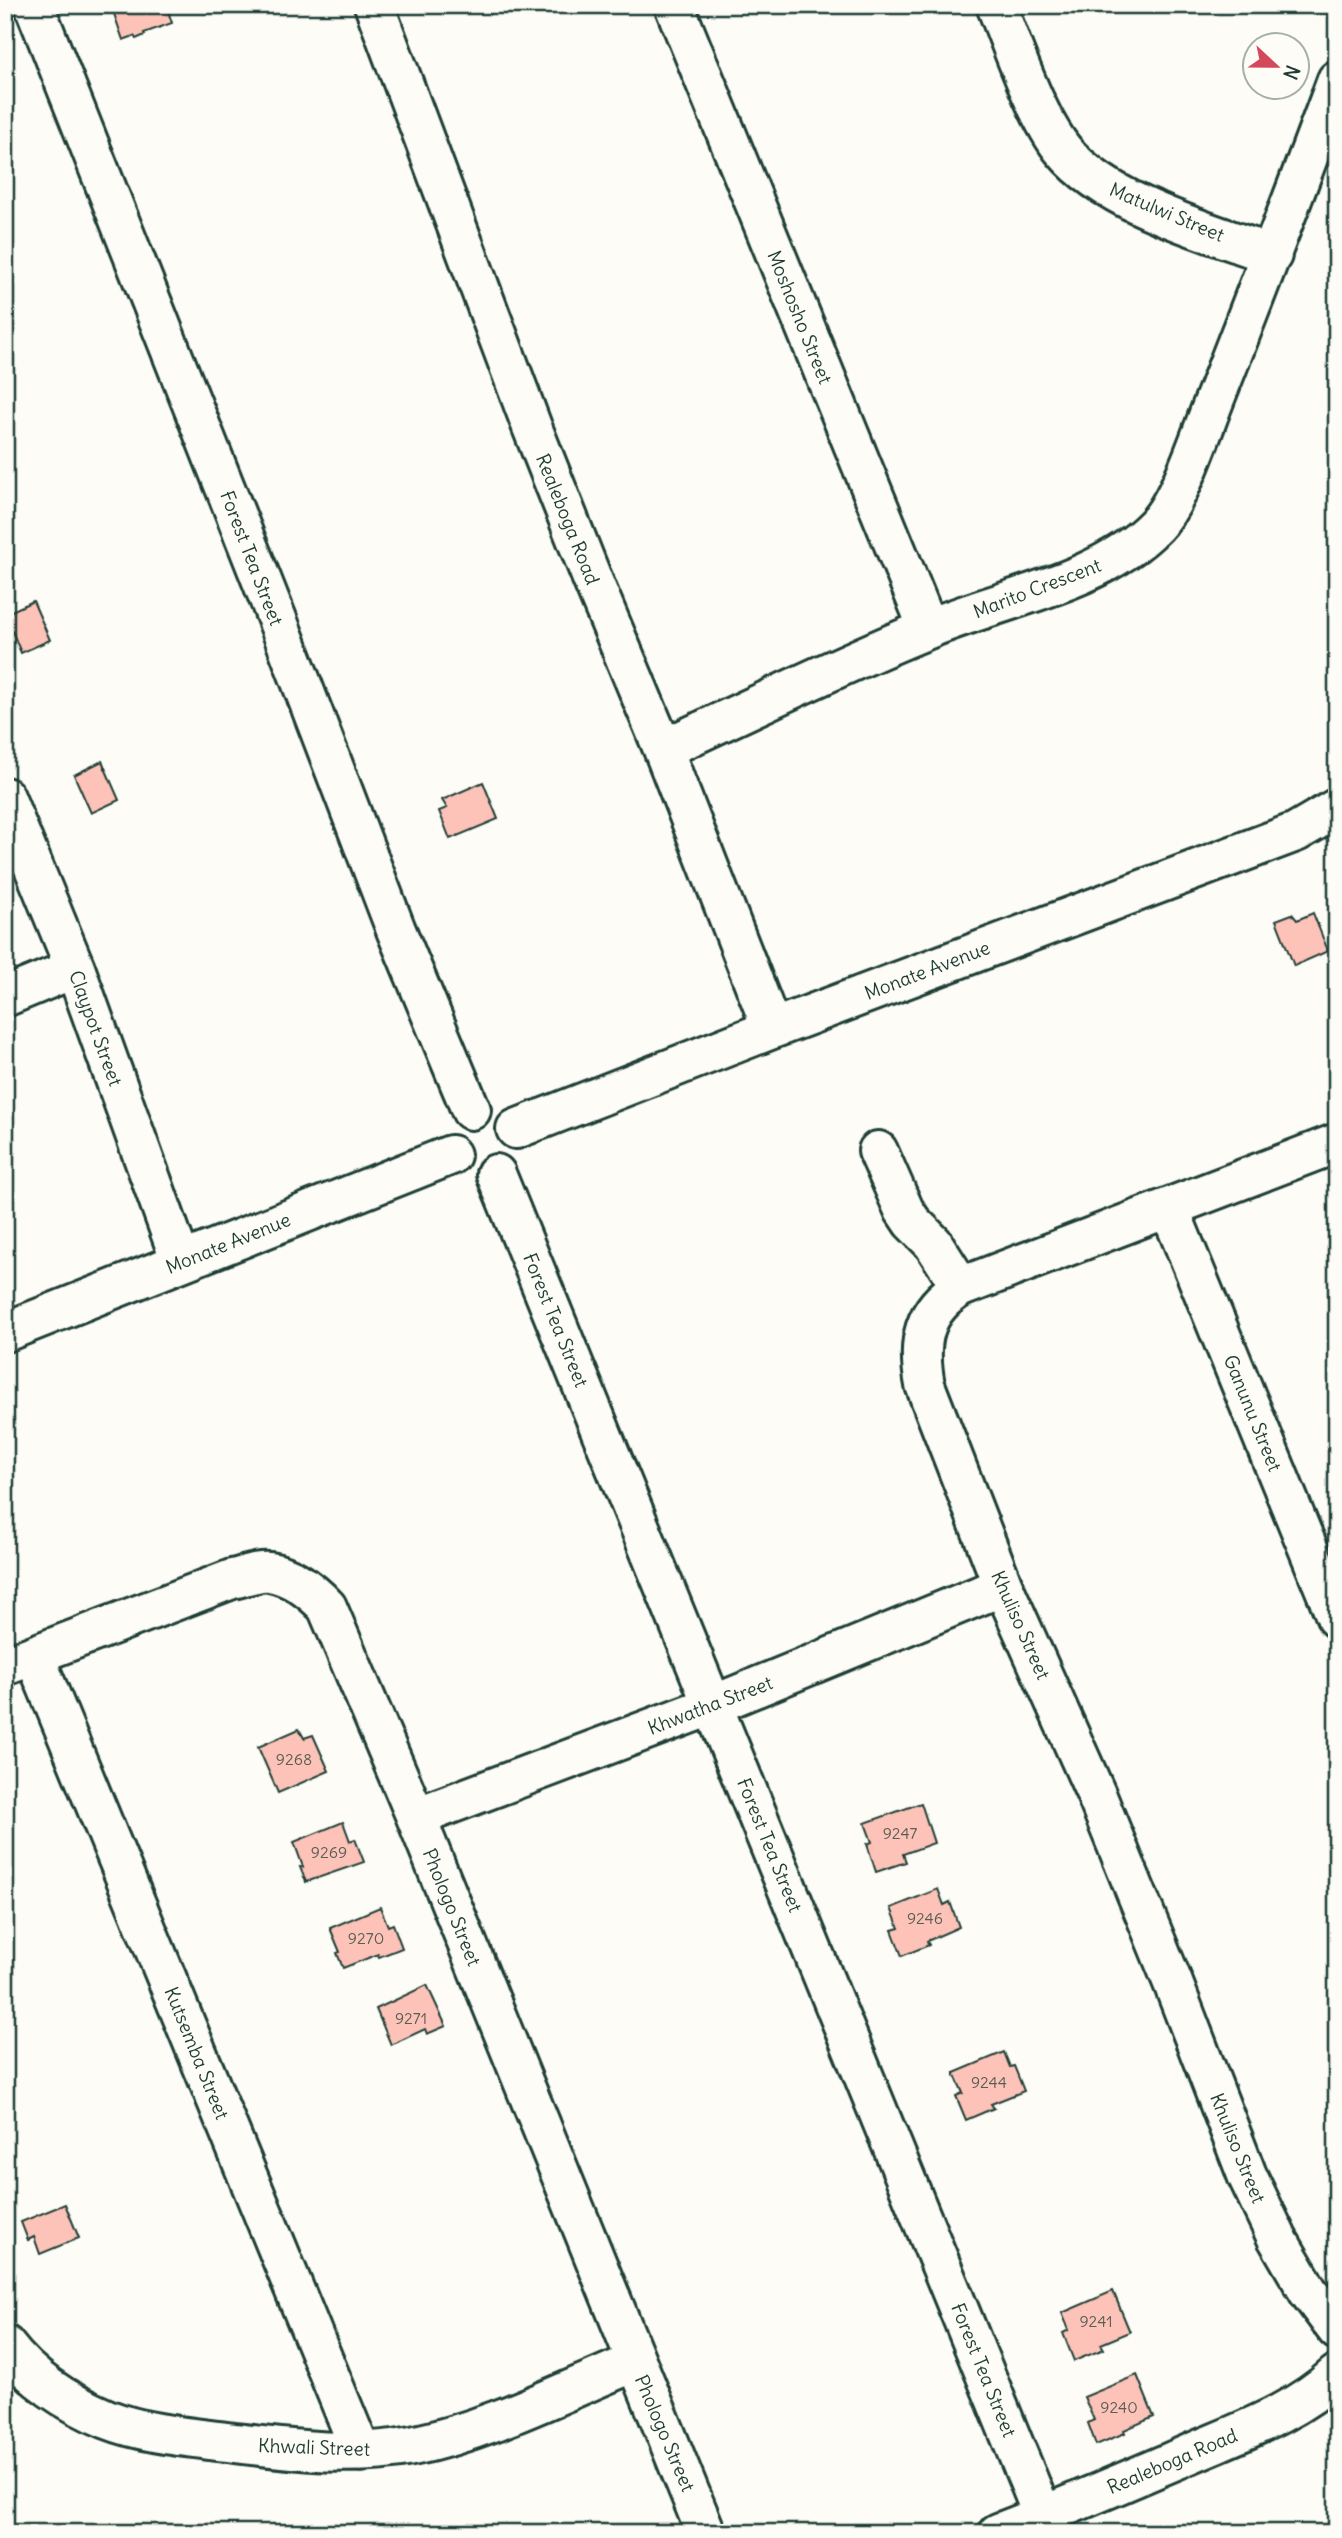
<svg xmlns="http://www.w3.org/2000/svg" width="1342" height="2538" font-family="Delius,sans-serif">
  <style>
    .building { fill: #fec3b8; stroke: #1f3d34; stroke-width: 2 }
    .lines { fill: none; stroke-linecap: round; stroke-linejoin: round }
    .minor-casing { stroke: #1f3d34; stroke-width: 44 }
    .minor { stroke: #fdfcf7; stroke-width: 38 }
    .labels { text-anchor: middle; dominant-baseline: central; stroke-width: 5; stroke-linejoin: round; paint-order: stroke }
    .number-label { font-size: 16px; fill: #575e55 }
    .street-label { font-size: 19px; fill: #1f3d34; stroke: #fdfcf7 }
  </style>
  <rect width="100%" height="100%" fill="#fdfcf7"/>
  <filter id="ink" filterUnits="userSpaceOnUse"><feTurbulence type="fractalNoise" baseFrequency=".0143" numOctaves="2"/><feDisplacementMap in="SourceGraphic" scale="14" xChannelSelector="R" yChannelSelector="G"/><feConvolveMatrix kernelMatrix="1 2 1 2 8 2 1 2 1" color-interpolation-filters="sRGB"/></filter>
  <g filter="url(#ink)">
    <path class="building" d="M111,5H166L172,23L144,33L145,35L136,39L134,36L123,40Z
      M33,601L50,640L21,653L5,614Z
      M102,761L119,800L91,813L74,775Z
      M483,782L498,819L450,839L439,811L447,808L442,800Z
      M1313,913L1328,951L1294,966L1276,920L1292,914L1297,920Z
      M299,1729L304,1738L313,1735L329,1771L278,1793L258,1747Z
      M921,1803L934,1843L903,1854L906,1862L876,1872L867,1844L872,1842L865,1823Z
      M343,1822L350,1841L355,1839L364,1862L306,1882L300,1867H303L294,1842Z
      M938,1889L944,1905L950,1902L959,1927L927,1941L929,1945L902,1956L892,1930L899,1928L891,1908Z
      M380,1907L388,1926L393,1924L402,1948L379,1957L378,1954L343,1968L337,1953L340,1952L330,1928Z
      M427,1985L446,2026L427,2034L425,2029L391,2045L376,2009Z
      M1004,2052L1010,2067L1014,2066L1024,2091L991,2104L994,2108L966,2120L956,2096L963,2093L954,2073Z
      M65,2204L79,2238L40,2254L34,2237L28,2240L21,2222Z
      M1113,2291L1130,2332L1101,2344L1104,2349L1074,2361L1063,2333L1069,2330L1062,2313Z
      M1137,2375L1154,2417L1124,2430L1125,2433L1096,2445L1088,2423L1094,2420L1084,2397Z"/>
    <g class="lines">
      <g class="minor-casing">
        <path id="minor" d="M34,5L279,624L396,930L471,1110
          M374,5L532,427L593,581L663,749L772,1029
          M674,5L928,628
          M996,5C1013,47 1036,117 1064,151C1109,205 1207,231 1272,255
          M663,749C751,709 838,665 928,629C1001,598 1099,584 1156,525C1180,500 1201,434 1214,401C1256,294 1297,188 1337,80
          M5,797L75,968L181,1262
          M5,997L75,968
          M516,1129L772,1029L1296,832L1337,808
          M1337,1143L961,1287C922,1310 917,1343 925,1385L1003,1586L1096,1794L1173,1983L1247,2175L1277,2238L1308,2291L1337,2330
          M878,1151L904,1210L912,1222L933,1243L961,1287
          M496,1174L1043,2516
          M1169,1208L1337,1619
          M5,1332L451,1155
          M34,1655L361,2452
          M5,1666L232,1579C243,1577 259,1570 270,1572C294,1576 312,1591 327,1607L416,1817L706,2533
          M416,1817L713,1705L1003,1586
          M5,2345C30,2378 68,2403 107,2419C145,2434 187,2437 227,2442C287,2449 352,2458 412,2446C489,2430 562,2392 635,2362
          M998,2533C1062,2509 1124,2482 1187,2455C1239,2432 1294,2414 1337,2374"/>
      </g>
      <use href="#minor" class="minor"/>
    </g>
  </g>
  <g class="labels">
    <g class="number-label">
      <text x="294" y="1759">9268</text>
      <text x="900" y="1833">9247</text>
      <text x="329" y="1852">9269</text>
      <text x="925" y="1918">9246</text>
      <text x="366" y="1938">9270</text>
      <text x="411" y="2018">9271</text>
      <text x="989" y="2082">9244</text>
      <text x="1096" y="2321">9241</text>
      <text x="1119" y="2407">9240</text>
    </g>
    <g class="street-label">
      <text transform="translate(1167 212) rotate(23)">Matulwi Street</text>
      <text transform="translate(800 317) rotate(68)">Moshosho Street</text>
      <text transform="translate(568 519) rotate(68)">Realeboga Road</text>
      <text transform="translate(252 558) rotate(69)">Forest Tea Street</text>
      <text transform="translate(1037 588) rotate(-21)">Marito Crescent</text>
      <text transform="translate(927 970) rotate(-21)">Monate Avenue</text>
      <text transform="translate(96 1028) rotate(70)">Claypot Street</text>
      <text transform="translate(228 1243) rotate(-22)">Monate Avenue</text>
      <text transform="translate(556 1320) rotate(68)">Forest Tea Street</text>
      <text transform="translate(1253 1413) rotate(68)">Ganunu Street</text>
      <text transform="translate(1021 1625) rotate(66)">Khuliso Street</text>
      <text transform="translate(710 1705) rotate(-21)">Khwatha Street</text>
      <text transform="translate(770 1845) rotate(68)">Forest Tea Street</text>
      <text transform="translate(452 1907) rotate(68)">Phologo Street</text>
      <text transform="translate(197 2053) rotate(68)">Kutsemba Street</text>
      <text transform="translate(1238 2148) rotate(68)">Khuliso Street</text>
      <text transform="translate(984 2370) rotate(68)">Forest Tea Street</text>
      <text transform="translate(665 2433) rotate(67)">Phologo Street</text>
      <text transform="translate(314 2447) rotate(2)">Khwali Street</text>
      <text transform="translate(1172 2461) rotate(-23)">Realeboga Road</text>
    </g>
  </g>
  <rect width="1342" height="2538" fill="none" stroke="#fdfcf7" stroke-width="28"/>
  <rect x="14" y="14" width="1314" height="2510" fill="none" stroke="#1f3d34" stroke-width="2.5" filter="url(#ink)"/>
  <g transform="translate(1276 66) rotate(112)"><circle r="33" fill="#fdfcf7" stroke="#a4b0a9" stroke-width="2"/>
  <path d="M0-5L12 26L0 18L-12 26Z" fill="#d1495b"/>
  <text y="-10" font-size="19" font-weight="bold" text-anchor="middle" fill="#1f3d34">N</text>
  </g>
</svg>
